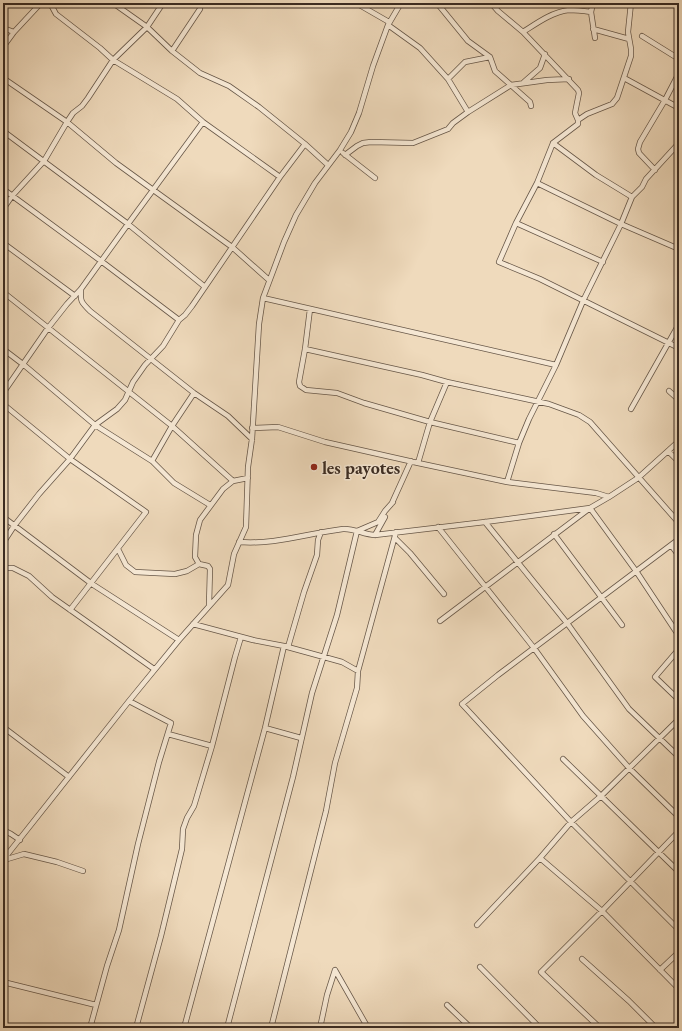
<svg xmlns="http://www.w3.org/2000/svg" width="682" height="1031" font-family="'EB Garamond',serif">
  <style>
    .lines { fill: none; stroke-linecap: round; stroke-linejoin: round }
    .street-casing { stroke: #675748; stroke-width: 6 }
    .street { stroke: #f5e7d3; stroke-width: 4.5 }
    .poi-dot { fill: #8f2418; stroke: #f5e7d3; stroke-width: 1.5 }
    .labels { text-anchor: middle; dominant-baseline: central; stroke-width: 3; stroke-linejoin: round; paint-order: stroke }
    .poi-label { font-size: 18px; font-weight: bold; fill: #3a2b22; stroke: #f5e7d3; text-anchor: start }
  </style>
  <rect width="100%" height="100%" fill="#efdabc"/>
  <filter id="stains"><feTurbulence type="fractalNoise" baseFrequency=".005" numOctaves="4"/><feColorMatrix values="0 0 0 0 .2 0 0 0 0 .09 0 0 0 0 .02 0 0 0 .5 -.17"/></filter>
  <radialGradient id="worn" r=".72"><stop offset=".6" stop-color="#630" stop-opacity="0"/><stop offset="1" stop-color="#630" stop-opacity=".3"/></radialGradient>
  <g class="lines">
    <g class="street-casing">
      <path id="street" d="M50,3L56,14L100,48L113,60L177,99L203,122L280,177
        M113,3L147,27L172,51L200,73L229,86L259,107L305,144L328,165
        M356,3L389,22
        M437,3L468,41L490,57L495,71L530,102L531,106
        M491,3L498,11L523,32L578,90L579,93L575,113L578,120
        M593,3L591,12L595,38
        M631,3L628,32L631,49V56L617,98L612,104L587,114L578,120V124L553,143L596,175L632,197
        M388,25L420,48L448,79L468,112L511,85L547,80L569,79
        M3,28L14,32
        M593,29L629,39
        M523,32C537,23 552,12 569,10C576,10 584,11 591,12
        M642,36L679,59
        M3,47L14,32L41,3
        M172,51L200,9
        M3,78L67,122L116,163L232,247L269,280
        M624,78L679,108
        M448,79L465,62L490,57
        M524,82L540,68L545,54
        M3,131L128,224L205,287
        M553,143L537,183L516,223L499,262L540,279L679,348
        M343,153L375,178
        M345,155L357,146L363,143L371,142L413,143L448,129L453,123L468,112
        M655,170L639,153L638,149L640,142L665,100L679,73
        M537,183L621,224L679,249
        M3,189L101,261L179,320
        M3,209L12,196L44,161L67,122L73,113L82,106L88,98L113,60L147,27L163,3
        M516,223L603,262
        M3,243L75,296
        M81,289C80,301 81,302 90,311L194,393L228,416L252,439
        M3,292L172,426L233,481
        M263,298L556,365
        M3,349L24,365L95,425L152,461L174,483L210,505
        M305,349L422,375L447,382L430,422L519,443
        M447,382L549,404L579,415L590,422L679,523
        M669,391L679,400
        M3,393L48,328L67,304L81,289L128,224L203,122
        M3,404L70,459L146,512L70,610
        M631,409L679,324
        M252,428L278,427L325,442L418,463L430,422L364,403L337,393L306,390L300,386L299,382L305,349L310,309
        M668,451L679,462
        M152,461L172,426L194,393
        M418,463L507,482L596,493L609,497L638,478L679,441
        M507,482L519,443L529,419L556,365L583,301L621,224L632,197L642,187L646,179L679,143
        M392,503L411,461
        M3,517L92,584L179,640
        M485,522L567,623L629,709L679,757
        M438,527L534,648L583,716L630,769L679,817
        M554,534L622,625
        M375,535L385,517
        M395,538L410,553L444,594
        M679,539L498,675L462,704L571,822L679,930
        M239,542C274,545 309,533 343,529C354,528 364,535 375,535L485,522L590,508L609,497
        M3,543L14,526L39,494L70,459L95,425L117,409L125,400L133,382L145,365L163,346L179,320L185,315L192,306L280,177L305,144
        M671,545L679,556
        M118,549L126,565L135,572L175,574L187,571L199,564
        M3,568H13L29,576L52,597L154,669
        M209,605L210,569L208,566L199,564L195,557L196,535L200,520L223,489L233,481L248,478
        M440,621L590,508L636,571L679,636
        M193,624L253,640L284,646L324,657L342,662L358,671
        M288,647L304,592L317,555L318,540L321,532
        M679,649L655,677L679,700
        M3,727L69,777
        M265,728L301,738
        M168,734L212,746
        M563,759L679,872
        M3,830L11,834L20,840
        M540,858L602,911L679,831
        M3,860L129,701L179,640L228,585L234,554L246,527L248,467L252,439L259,324L263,298L284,242L296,215L315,183L340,150L351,132L359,113L373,66L388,25L401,3
        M4,860L24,854L57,862L83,871
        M477,925L540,858L571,822L601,796L679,719
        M582,959L629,1001L656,1028
        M480,967L540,1028
        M335,970L368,1028
        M660,970L679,952
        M3,982L96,1005
        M447,1005L471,1028
        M90,1028L107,966L119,930L138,844L159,762L171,723L129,701
        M136,1028L161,936L182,849L183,829L187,818L194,806L212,746L235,657L241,637
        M184,1028L265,728L284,646
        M227,1028L293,777L312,693L337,615L357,531L378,522L385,511L393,502
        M271,1028L326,811L335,763L357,688L358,671L396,532
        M320,1028L327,995L335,970
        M600,1028L541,972L602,911L679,989"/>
    </g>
    <use href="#street" class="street"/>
  </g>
  <circle class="poi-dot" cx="314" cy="467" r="4"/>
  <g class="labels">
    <g class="poi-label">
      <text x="322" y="467">les payotes</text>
    </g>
  </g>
  <rect width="682" height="1031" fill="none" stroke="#efdabc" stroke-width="16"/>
  <rect x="4" y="4" width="674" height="1023" fill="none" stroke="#3a2b22" stroke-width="2"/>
  <rect x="8" y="8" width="666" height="1015" fill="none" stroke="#3a2b22"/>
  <rect width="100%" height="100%" filter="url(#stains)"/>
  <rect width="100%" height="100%" fill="url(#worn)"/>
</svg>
